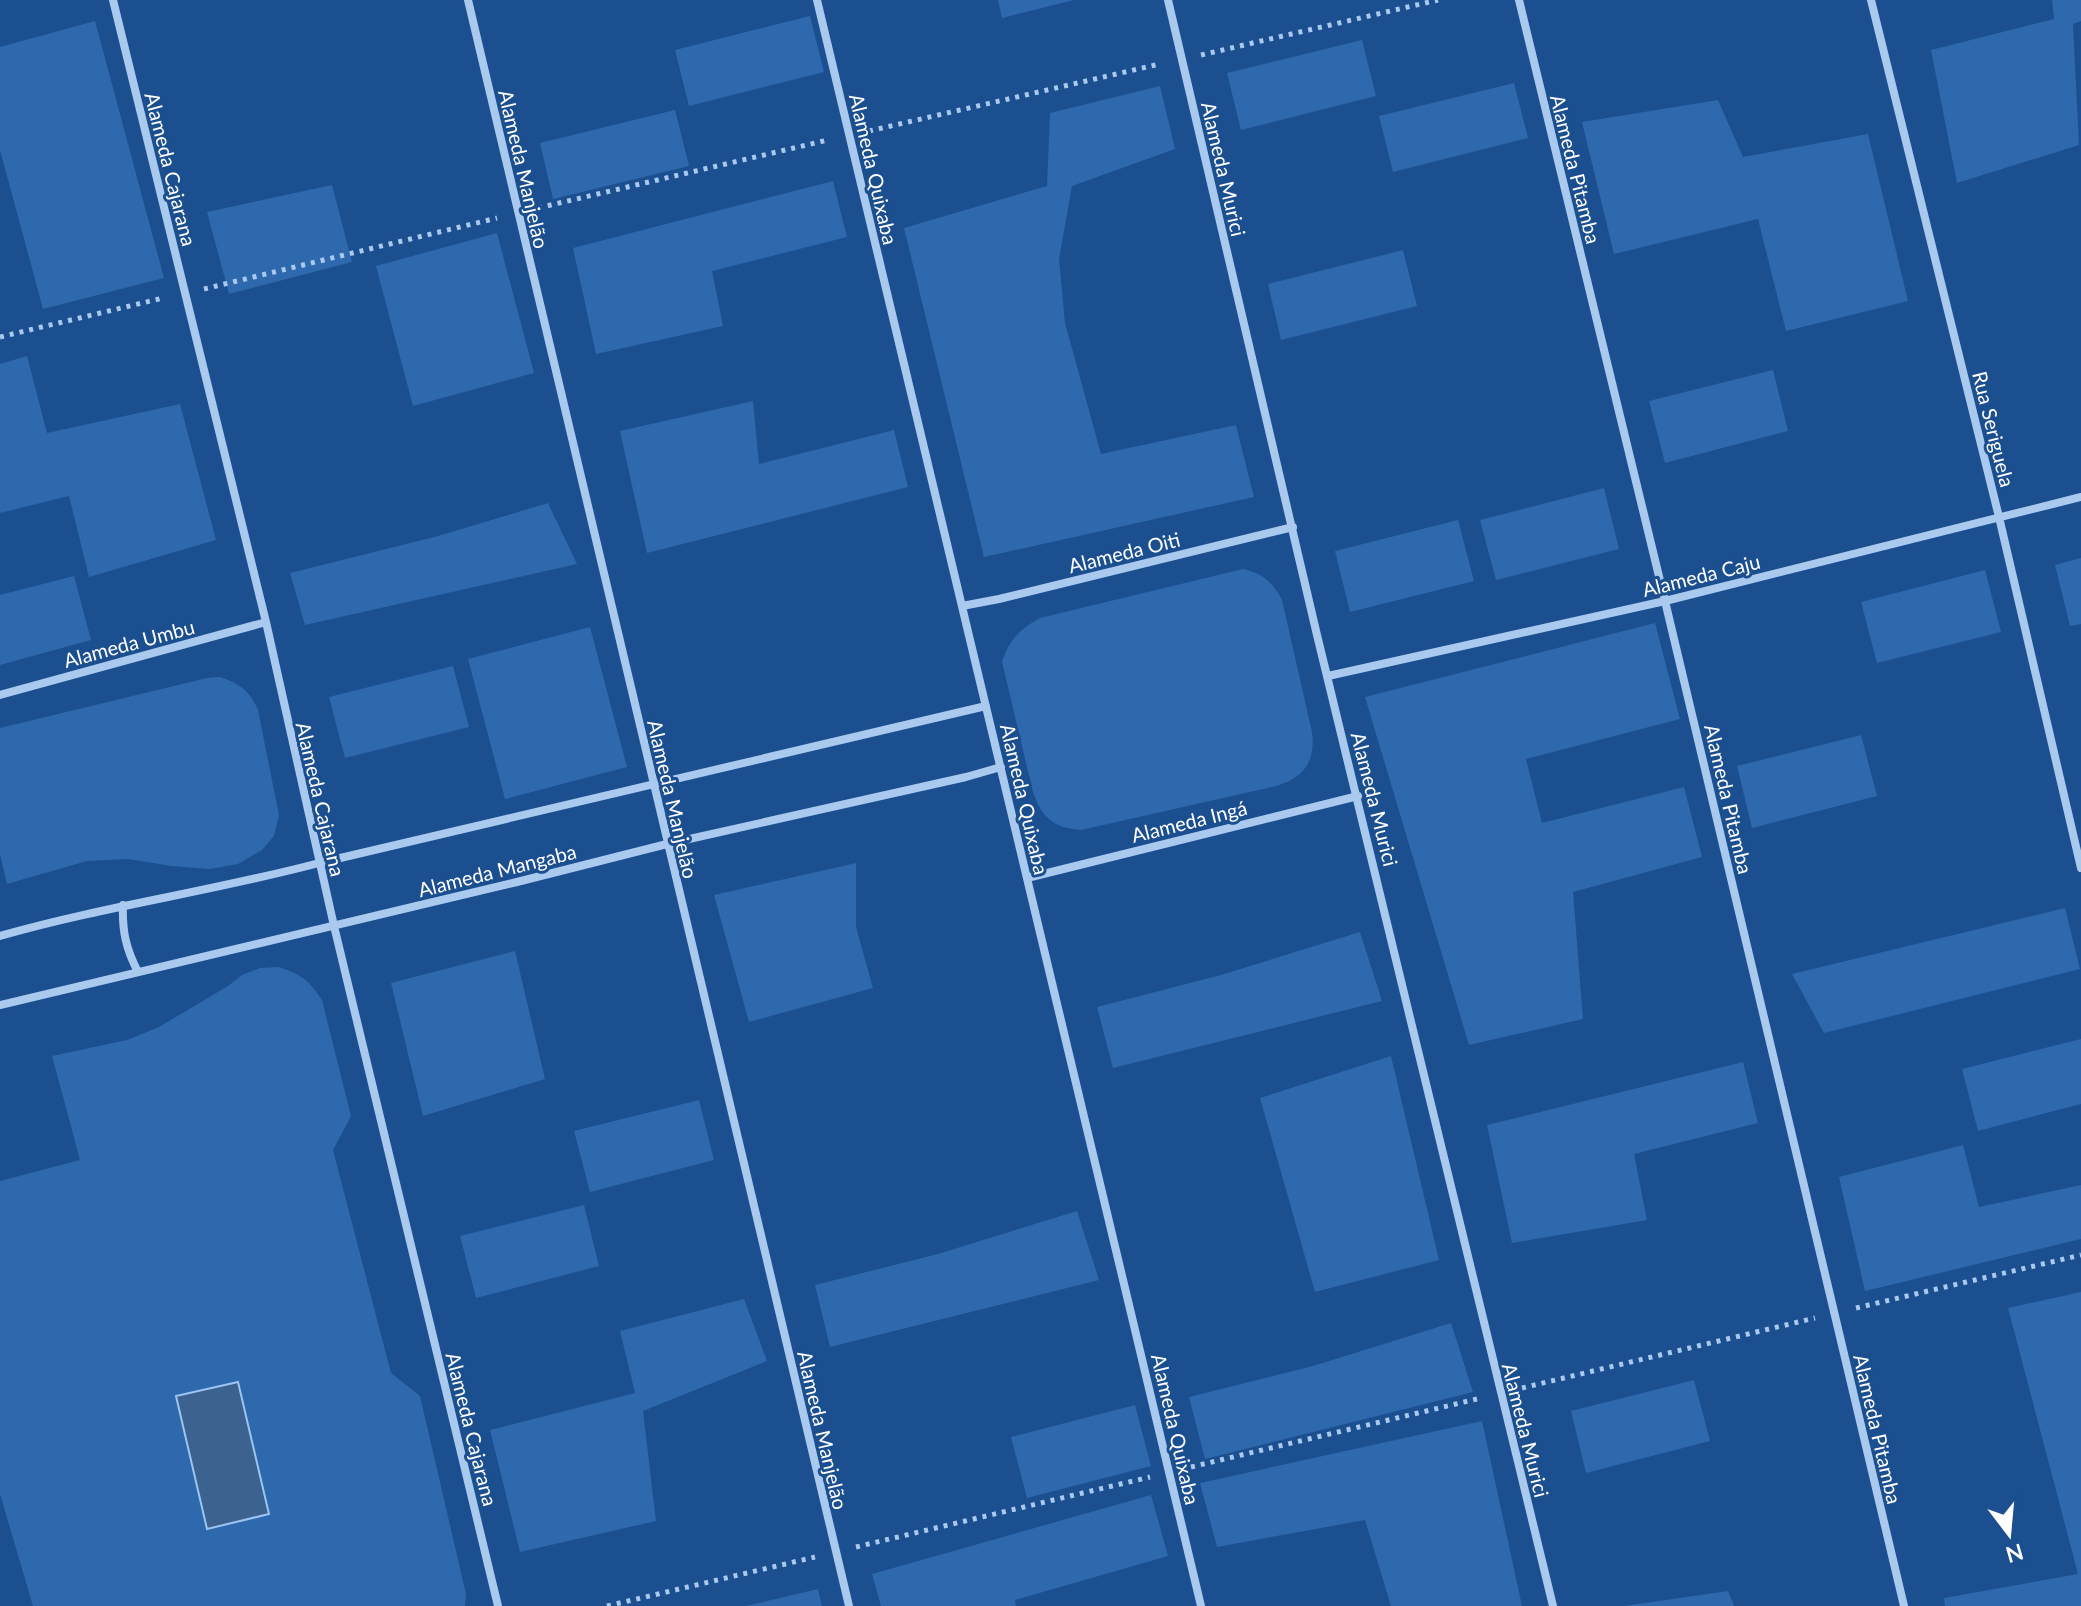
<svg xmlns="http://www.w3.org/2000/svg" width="2081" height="1606" font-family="Lato,sans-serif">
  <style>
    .green { fill: #2e69ad }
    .water { fill: #3c6290; stroke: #9cc4f0; stroke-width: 2 }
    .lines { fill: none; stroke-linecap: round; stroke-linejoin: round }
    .path { stroke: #a9c9ee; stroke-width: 5; stroke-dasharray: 4 6; stroke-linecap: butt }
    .minor { stroke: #a9c9ee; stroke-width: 8 }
    .labels { text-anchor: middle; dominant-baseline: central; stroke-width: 6; stroke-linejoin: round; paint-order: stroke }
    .street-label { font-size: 20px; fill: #fff; stroke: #1b4f8f }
  </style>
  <rect width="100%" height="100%" fill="#1b4f8f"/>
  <path class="green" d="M998,0H1074L1002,18Z
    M2052,0H2081V21L2073,24L2079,145L1957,183L1931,50L2054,19Z
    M810,16L824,72L689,106L675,50Z
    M95,21L164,278L43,309L0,150V47Z
    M1362,40L1376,96L1241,130L1227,73Z
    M1514,83L1528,138L1393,172L1379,116Z
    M1160,86L1175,149L1072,186L1059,259L1065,323L1101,454L1236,425L1254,497L984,557L904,228L1047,186L1050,113Z
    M1718,100L1743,157L1868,134L1908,301L1786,331L1758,219L1614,254L1582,122Z
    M675,110L689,166L553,199L540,143Z
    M833,181L847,237L712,271L723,326L596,354L573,248Z
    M332,185L352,262L229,294L207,212Z
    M497,233L534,373L413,406L376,266Z
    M1403,250L1417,306L1281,340L1268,284Z
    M27,356L47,433L180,404L216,540L89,577L69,496L0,513V364Z
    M1773,370L1788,431L1665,463L1649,401Z
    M753,401L759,464L894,430L908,487L647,553L620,431Z
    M1604,488L1619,549L1496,580L1480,520Z
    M548,503L577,564L305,625L290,573L438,536Z
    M1458,520L1474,581L1350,612L1335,551Z
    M2081,558V624L2070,626L2055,565Z
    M1243,569C1262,573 1273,582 1282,600L1312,732C1316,761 1304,778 1276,786L1081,830C1054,828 1042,818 1033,792L1002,662C1009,640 1020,629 1040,618Z
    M1985,570L2001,632L1877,663L1861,602Z
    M74,576L91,640L0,665V595Z
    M1655,623L1680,719L1526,759L1542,823L1684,787L1702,857L1573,892L1583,1019L1469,1045L1365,697Z
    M590,627L627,767L505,799L468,659Z
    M453,666L469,727L345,758L329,697Z
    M220,677C239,683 250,691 258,710L279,815L274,836L262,850L238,864L210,869L171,866L128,859L87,861L7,884L0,854V728L207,678Z
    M1861,735L1877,796L1752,828L1737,766Z
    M856,863V927L873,988L749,1022L714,895Z
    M2065,908L2080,969L1824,1033L1792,974Z
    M1360,932L1382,1001L1113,1068L1097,1007L1221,975Z
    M515,951L545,1079L423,1116L391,983Z
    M278,967C301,974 309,980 322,1000L351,1116L333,1150L391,1373L420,1396L466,1594L465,1606H33L0,1494V1181L80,1160L52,1056L127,1040L159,1027L228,986L242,975L260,968Z
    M2081,1039V1104L1978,1131L1962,1069Z
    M1391,1056L1439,1260L1315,1292L1260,1098Z
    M1743,1062L1758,1123L1634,1154L1647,1220L1512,1243L1487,1125Z
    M699,1100L714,1160L590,1192L574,1131Z
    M1963,1145L1979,1207L2081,1185V1239L1865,1291L1839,1177Z
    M584,1205L599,1266L476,1298L460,1236Z
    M1077,1211L1099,1280L830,1347L815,1285L938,1254Z
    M2081,1292V1606H1945L1944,1598L2078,1574L2008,1308Z
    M744,1299L767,1361L643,1411L656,1521L520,1552L490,1430L635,1393L620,1331Z
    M1451,1323L1473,1392L1205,1459L1189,1397L1313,1366Z
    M1694,1380L1710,1441L1586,1473L1571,1411Z
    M1135,1405L1151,1466L1027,1498L1011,1437Z
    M1482,1421L1522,1606H1391L1365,1520L1217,1547L1200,1483Z
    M1151,1495L1168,1556L1015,1600L1016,1606H881L872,1574Z
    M818,1589L822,1606H746Z
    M1728,1591L1734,1606H1624Z"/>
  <path class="water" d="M238,1382L269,1514L207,1529L176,1396Z"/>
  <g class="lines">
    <path class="path" d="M1201,55L1438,0
      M869,131L1160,64
      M538,208L828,140
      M204,289L497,218
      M0,337L163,298
      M1856,1308L2081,1255
      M1522,1388L1815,1318
      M1191,1467L1481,1398
      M856,1547L1150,1477
      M607,1606L815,1557"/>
    <path class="minor" d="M113,0L266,622L334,926L498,1606
      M468,0L849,1606
      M817,0L1201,1606
      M1168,0L1317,635L1553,1606
      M1519,0L1665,601L1904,1606
      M1871,0L1999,517L2081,868
      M962,606L999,599L1293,527
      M1328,676L1665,601L2081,497
      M0,695L266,622
      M1027,878L1358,796
      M123,905C122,931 126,949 138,972
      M0,936C105,906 214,891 319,863L986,706
      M0,1005L517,882L667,844L966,777L1001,767"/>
  </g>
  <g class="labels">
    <g class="street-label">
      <text transform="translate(171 169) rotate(76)">Alameda Cajarana</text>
      <text transform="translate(524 169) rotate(77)">Alameda Manjelão</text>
      <text transform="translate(874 169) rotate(77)">Alameda Quixaba</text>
      <text transform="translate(1224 169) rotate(77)">Alameda Murici</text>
      <text transform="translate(1576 169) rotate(76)">Alameda Pitamba</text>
      <text transform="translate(1994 429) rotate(76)">Rua Seriguela</text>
      <text transform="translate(1124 552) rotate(-14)">Alameda Oiti</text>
      <text transform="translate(1701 575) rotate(-14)">Alameda Caju</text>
      <text transform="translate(129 643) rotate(-15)">Alameda Umbu</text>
      <text transform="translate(321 799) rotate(77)">Alameda Cajarana</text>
      <text transform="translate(673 799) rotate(77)">Alameda Manjelão</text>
      <text transform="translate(1025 799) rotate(77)">Alameda Quixaba</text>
      <text transform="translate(1375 799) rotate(76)">Alameda Murici</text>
      <text transform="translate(1729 799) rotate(77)">Alameda Pitamba</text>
      <text transform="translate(1189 821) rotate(-14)">Alameda Ingá</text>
      <text transform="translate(497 870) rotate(-14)">Alameda Mangaba</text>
      <text transform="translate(472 1429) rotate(76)">Alameda Cajarana</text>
      <text transform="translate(1176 1429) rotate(77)">Alameda Quixaba</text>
      <text transform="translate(1878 1429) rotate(77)">Alameda Pitamba</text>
      <text transform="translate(823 1430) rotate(77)">Alameda Manjelão</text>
      <text transform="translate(1526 1430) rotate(76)">Alameda Murici</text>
    </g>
  </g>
  <g transform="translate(2009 1534) rotate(164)" stroke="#1b4f8f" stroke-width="6" paint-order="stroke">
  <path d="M0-6L14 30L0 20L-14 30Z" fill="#ffffff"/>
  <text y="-12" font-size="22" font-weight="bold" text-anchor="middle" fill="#ffffff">N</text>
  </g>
</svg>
